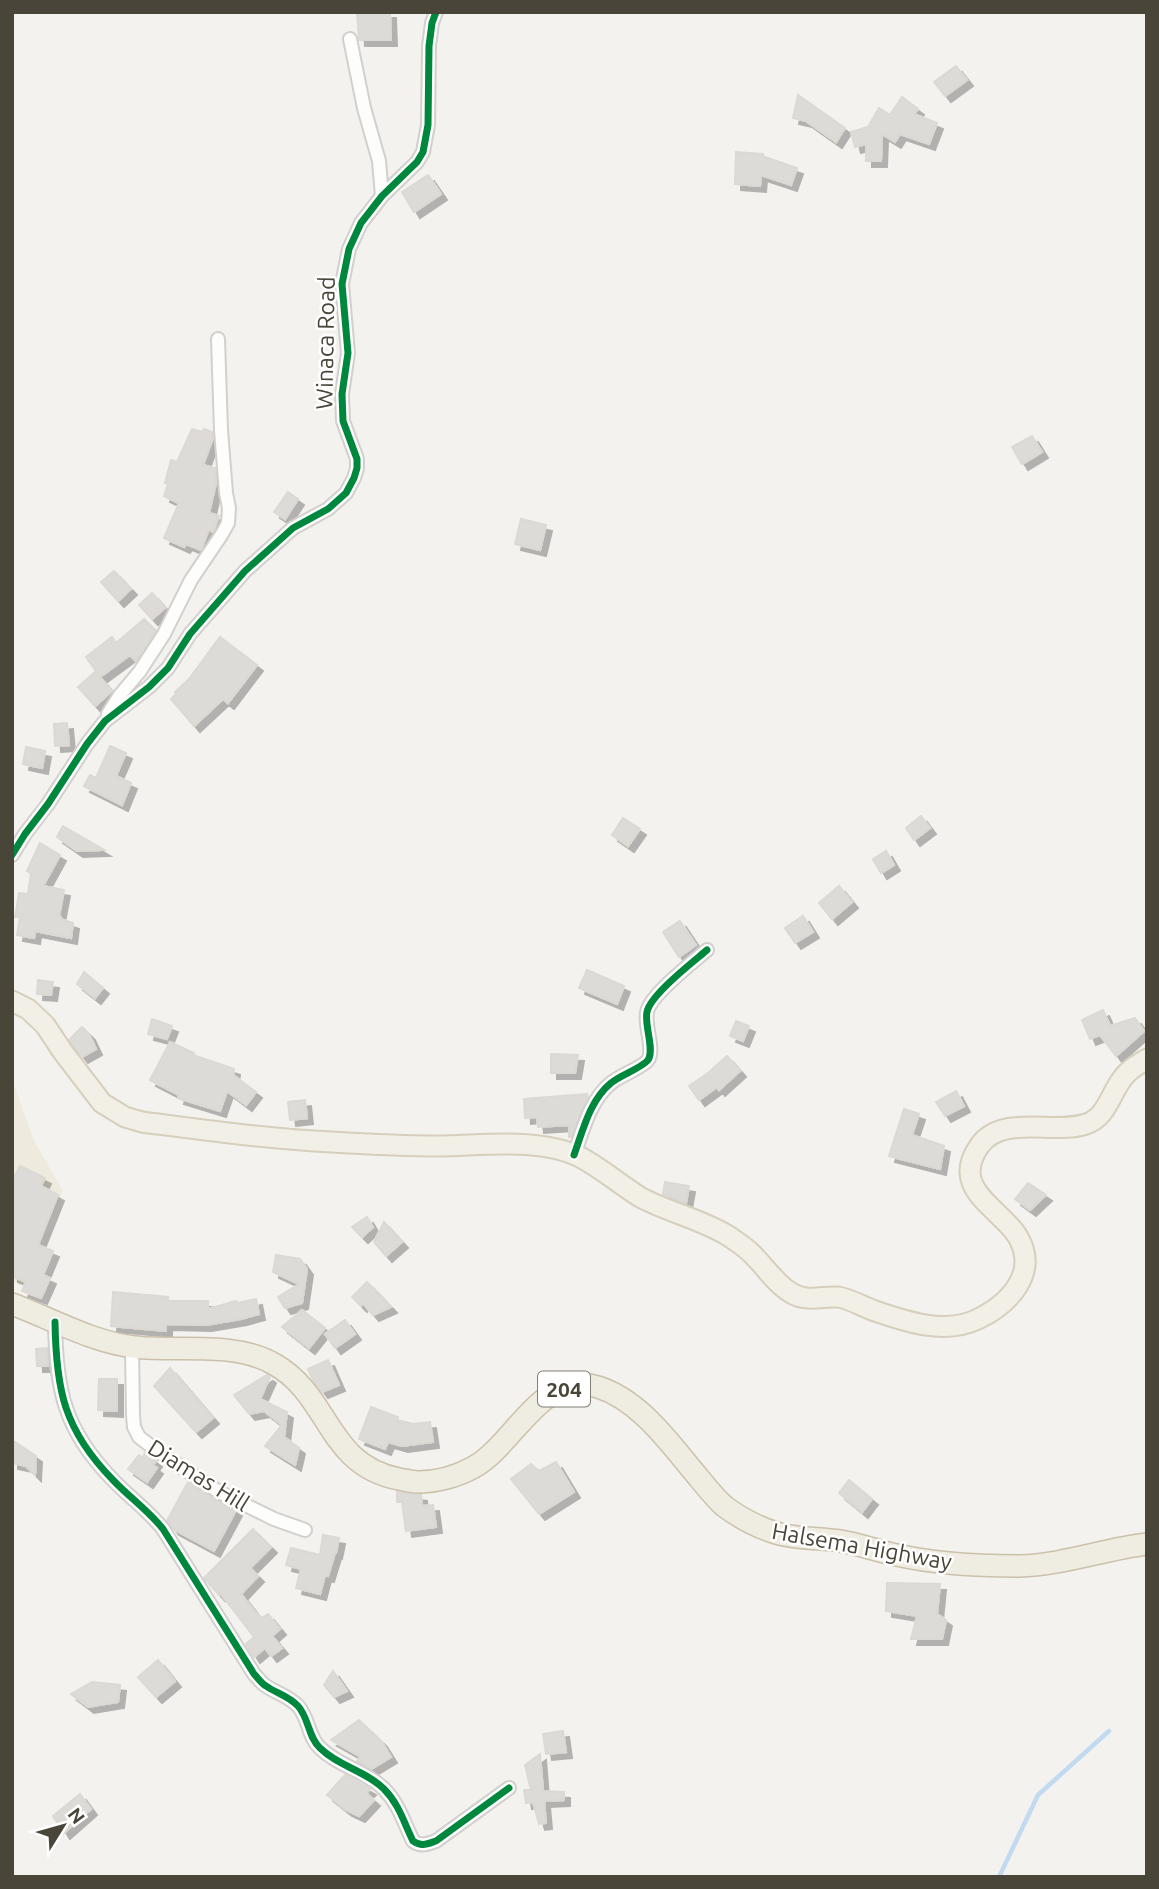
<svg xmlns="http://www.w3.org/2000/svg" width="1159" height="1889" font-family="Ubuntu,sans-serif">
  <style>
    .education { fill: #eeeade }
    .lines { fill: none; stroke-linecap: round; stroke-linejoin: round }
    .stream { stroke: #c1daef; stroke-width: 4.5 }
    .building { fill: #dddbd7; stroke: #dcd9d4; stroke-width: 2; filter: url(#shadow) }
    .minor-casing { stroke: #d2d0cc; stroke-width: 16 }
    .primary-casing { stroke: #d5cfbc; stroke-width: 23 }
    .trunk-casing { stroke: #cbc1aa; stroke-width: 24 }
    .minor { stroke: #fdfdfc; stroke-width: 12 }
    .primary { stroke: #f2efe6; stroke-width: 19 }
    .trunk { stroke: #efece1; stroke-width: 21 }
    .cycleway-casing { stroke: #fff; stroke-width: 11 }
    .cycleway { stroke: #00873e; stroke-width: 7 }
    .labels { text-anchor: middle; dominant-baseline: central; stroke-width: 5; stroke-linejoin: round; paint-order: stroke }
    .shield { fill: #fff; stroke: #807d74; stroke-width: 2 }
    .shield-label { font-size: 21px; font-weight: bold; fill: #4a4539 }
    .street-label { font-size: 23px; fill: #4a4539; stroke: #fff }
  </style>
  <defs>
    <filter id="shadow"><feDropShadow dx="6" dy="6" stdDeviation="0" flood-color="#0004"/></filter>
  </defs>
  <rect width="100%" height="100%" fill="#f4f2ee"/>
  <path class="education" d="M12,1079L33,1139L63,1191L21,1285L12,1281Z"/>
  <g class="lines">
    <path class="stream" d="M999,1877L1038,1795L1109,1731"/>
  </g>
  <path class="building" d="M357,12H390L391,40H359Z
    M956,66L967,80L945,96L934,82Z
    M798,95L845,128L836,142L806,121L793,118Z
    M902,97L918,109L914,114L937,123L929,144L900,134L895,142L882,134L881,161H866V144L855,147L851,132L868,127L879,108L890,115Z
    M736,152L763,154L762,156L797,168L791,185L761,175L760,186L735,184Z
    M428,175L441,194L414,212L402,192Z
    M192,429L202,432L204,429L212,432L213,438L203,465L215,468L216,483L209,513L219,516L213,532L209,529L201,550L186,544L184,547L164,538L179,503L164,496L168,484L165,483L171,460L177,462Z
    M1032,436L1042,452L1022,464L1012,447Z
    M288,492L298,499L285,519L274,512Z
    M521,519L546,525L540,550L515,544Z
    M114,571L131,589L118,601L101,582Z
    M152,593L165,608L152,619L139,605Z
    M144,619L156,631L136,661L130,655L100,677L86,657L112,637L116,643Z
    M220,637L257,665L228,703L223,699L194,726L171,699L176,694L175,692L189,679Z
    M95,672L112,691L95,706L78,687Z
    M67,723L69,745L55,746L54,724Z
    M110,746L126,753L116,776L131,783L122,805L84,786L90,775L96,778Z
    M26,747L45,751L42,768L23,764Z
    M921,816L930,828L914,840L906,828Z
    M623,818L640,829L628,846L612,835Z
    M63,826L104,850L77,851L57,837Z
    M40,843L60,855L43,886L64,890L59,916L61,917V919L73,923L71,938L35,931L34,938L17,935L20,917H15L19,893L28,894L31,873L27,871Z
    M886,851L894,865L881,873L873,859Z
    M839,886L852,902L832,919L819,903Z
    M803,916L813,932L795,943L785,928Z
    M680,921L696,945L679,957L663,932Z
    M587,970L624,986L617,1004L579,988Z
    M84,972L103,988L95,998L77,984Z
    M38,980L53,982L51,995L37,994Z
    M1103,1010L1110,1026L1135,1018L1144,1031L1116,1056L1100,1035L1090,1039L1082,1020Z
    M152,1019L172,1026L167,1039L148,1034Z
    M736,1021L749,1026L743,1041L730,1036Z
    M82,1027L89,1034L96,1049L82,1057L69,1040Z
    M170,1042L194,1053L193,1055L234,1069L233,1075L256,1092L246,1105L227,1091L220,1111L178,1098L179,1095L150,1080Z
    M551,1054L578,1055L575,1073H551Z
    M727,1056L740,1071L719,1090L717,1087L699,1100L689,1086L708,1073Z
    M956,1091L964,1106L945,1116L936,1102Z
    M587,1094L588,1098L571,1137H569V1125L538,1127L537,1117L525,1118L524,1099Z
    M305,1100L307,1118L290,1120L288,1102Z
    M904,1109L919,1114L912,1135L944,1146L940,1169L889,1156Z
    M20,1166L45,1178L41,1186L58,1195L38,1245L53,1251L43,1275L50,1278L41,1298L22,1291L26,1282L12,1276V1181Z
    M665,1182L689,1186L686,1203L663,1194Z
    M1028,1183L1046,1195L1030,1210L1015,1199Z
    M367,1217L373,1227L362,1237L352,1227Z
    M384,1222L402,1242L386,1256L374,1242Z
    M276,1255L300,1259L307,1269L302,1303L285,1308L278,1297L299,1284L273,1272Z
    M367,1282L376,1291L391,1307L373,1315L363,1303L361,1306L352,1297Z
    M113,1292L168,1297V1301H208V1309L236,1301L237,1303L256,1299L259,1314L241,1319L206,1325L166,1324V1331L111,1326Z
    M302,1310L325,1328L309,1348L282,1327Z
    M345,1320L355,1334L335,1348L325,1334Z
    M47,1348L48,1366H37L36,1349Z
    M328,1360L339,1385L322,1392L313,1380L308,1369Z
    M170,1368L213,1418L196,1432L154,1386Z
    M267,1375L270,1377L260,1399L287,1412L284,1437L299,1448L295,1465L265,1446L282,1425L264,1411L249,1414L234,1395Z
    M99,1379H117V1411L98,1410Z
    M371,1407L398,1417L397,1420L413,1424L430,1422L433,1442L402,1446L388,1442L385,1449L359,1439Z
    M12,1440L36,1456L35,1475L26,1466L12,1463Z
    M145,1453L156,1461L153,1465L157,1468L147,1482L128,1469L139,1455L142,1458Z
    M556,1462L574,1492L539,1514L511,1479L531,1464L539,1471Z
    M849,1480L872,1499L862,1512L839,1493Z
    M188,1482L214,1499L236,1510L214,1551L173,1529L167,1521Z
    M397,1492L421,1495L422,1506L433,1505L436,1527L406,1531L402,1502H397Z
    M253,1529L271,1547L250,1568L258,1576L241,1594L256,1613L262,1618L268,1614L280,1629L272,1636L282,1648L271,1656L265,1648L254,1657L246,1644L254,1637L220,1593L219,1595L204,1578Z
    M323,1535L339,1538L336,1553H335L328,1576L325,1575L320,1594L296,1588L301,1569L286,1565L291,1548L320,1555Z
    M887,1583L940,1584L937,1614L946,1620L942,1639H911L917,1616L886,1611Z
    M158,1660L175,1681L156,1697L138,1677Z
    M333,1671L347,1691L334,1697L324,1685Z
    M92,1682L120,1685L118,1702L88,1707L71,1694Z
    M359,1720L381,1741L391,1757L371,1769L357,1761L361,1757L331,1740Z
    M563,1731L566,1752L546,1754L543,1734Z
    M540,1754L543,1791L564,1792V1800L544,1801L546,1823L539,1824L533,1802L526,1803L524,1790H531L525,1765Z
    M345,1775L370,1789L366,1793L374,1800L359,1816L346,1810L327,1795Z
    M80,1794L91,1809L64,1833L53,1816Z"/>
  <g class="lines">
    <g class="minor-casing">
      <path id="minor" d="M350,39L364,108L379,161L382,196
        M108,714L120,695L140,671L164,634L191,580L222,534L228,523L229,508L226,493L221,430L218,339
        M12,855L25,834L48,804L87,744L105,721L149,687L168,668L190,634L245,571L293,528L328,509L346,493L354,478L357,468V459L343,421L342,394L348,353L342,284L349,249L361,223L382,196L417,162L423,152L428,125L429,46L432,23L436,12
        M574,1155C583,1130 590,1100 611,1083C620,1075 642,1068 648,1060C655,1050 644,1025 647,1012C650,995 693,962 707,950
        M55,1322C56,1390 64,1430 113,1480C129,1497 148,1510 163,1529L254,1674C258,1678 261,1683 266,1686C276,1693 289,1696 298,1706C309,1718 308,1737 320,1748C338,1766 366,1771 384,1789C399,1804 404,1823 413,1841C421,1847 427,1844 436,1841L509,1788
        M132,1347L133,1415L134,1427L139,1437L160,1453L219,1492L274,1519L305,1530"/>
    </g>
    <g class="primary-casing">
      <path id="primary" d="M12,1001L28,1009L45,1025L63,1052L102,1103L125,1117L142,1122C205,1130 268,1139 332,1142C366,1144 402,1146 437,1146C481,1146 539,1137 580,1157C601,1168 619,1184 640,1197C669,1213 702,1219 730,1237C737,1242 745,1247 751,1253C765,1266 776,1285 793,1294C808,1302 823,1296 838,1297C851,1299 863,1307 875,1311C907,1322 945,1335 978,1319C1009,1304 1039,1273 1018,1237C1001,1208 948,1189 980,1145C1003,1114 1054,1135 1086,1124C1106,1118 1110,1095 1122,1079C1128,1070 1137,1065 1147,1059"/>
    </g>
    <g class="trunk-casing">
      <path id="trunk" d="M12,1304C52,1319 92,1342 134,1347C180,1352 234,1341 274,1364C331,1396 326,1465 399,1479C405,1480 412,1482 418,1482C437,1482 458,1476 474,1467C514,1445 542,1370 598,1387C639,1400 668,1441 694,1472C704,1484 713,1496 724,1506C740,1518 757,1527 776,1533C796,1539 819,1538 840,1541C859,1544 877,1551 897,1555C936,1564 979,1566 1019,1566C1063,1565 1104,1549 1147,1544"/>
    </g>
    <use href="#minor" class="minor"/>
    <use href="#primary" class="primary"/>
    <use href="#trunk" class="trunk"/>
    <g class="cycleway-casing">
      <path id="cycleway" d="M12,855L25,834L48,804L87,744L105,721L149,687L168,668L190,634L245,571L293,528L328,509L346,493L354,478L357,468V459L343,421L342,394L348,353L342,284L349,249L361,223L382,196L417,162L423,152L428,125L429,46L432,23L436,12
        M574,1155C583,1130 590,1100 611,1083C620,1075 642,1068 648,1060C655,1050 644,1025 647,1012C650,995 693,962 707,950
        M55,1322C56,1390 64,1430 113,1480C129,1497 148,1510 163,1529L254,1674C258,1678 261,1683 266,1686C276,1693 289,1696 298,1706C309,1718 308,1737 320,1748C338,1766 366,1771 384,1789C399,1804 404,1823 413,1841C421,1847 427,1844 436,1841L509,1788"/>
    </g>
    <use href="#cycleway" class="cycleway"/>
  </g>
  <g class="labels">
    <rect class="shield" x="538" y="1371.5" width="52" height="35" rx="5"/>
    <g class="shield-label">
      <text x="564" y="1389">204</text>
    </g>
    <g class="street-label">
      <text transform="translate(325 343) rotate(-89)">Winaca Road</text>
      <text transform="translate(199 1475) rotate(32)">Diamas Hill</text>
      <text transform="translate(862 1546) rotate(10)">Halsema Highway</text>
    </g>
  </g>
  <rect width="1159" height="1889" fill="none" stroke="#4a4539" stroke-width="28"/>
  <g transform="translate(63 1826) rotate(53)" stroke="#ffffff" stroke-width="5" paint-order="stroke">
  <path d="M0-5L12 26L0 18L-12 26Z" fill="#4a4539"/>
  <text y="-10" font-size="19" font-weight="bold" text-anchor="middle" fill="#4a4539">N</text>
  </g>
</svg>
